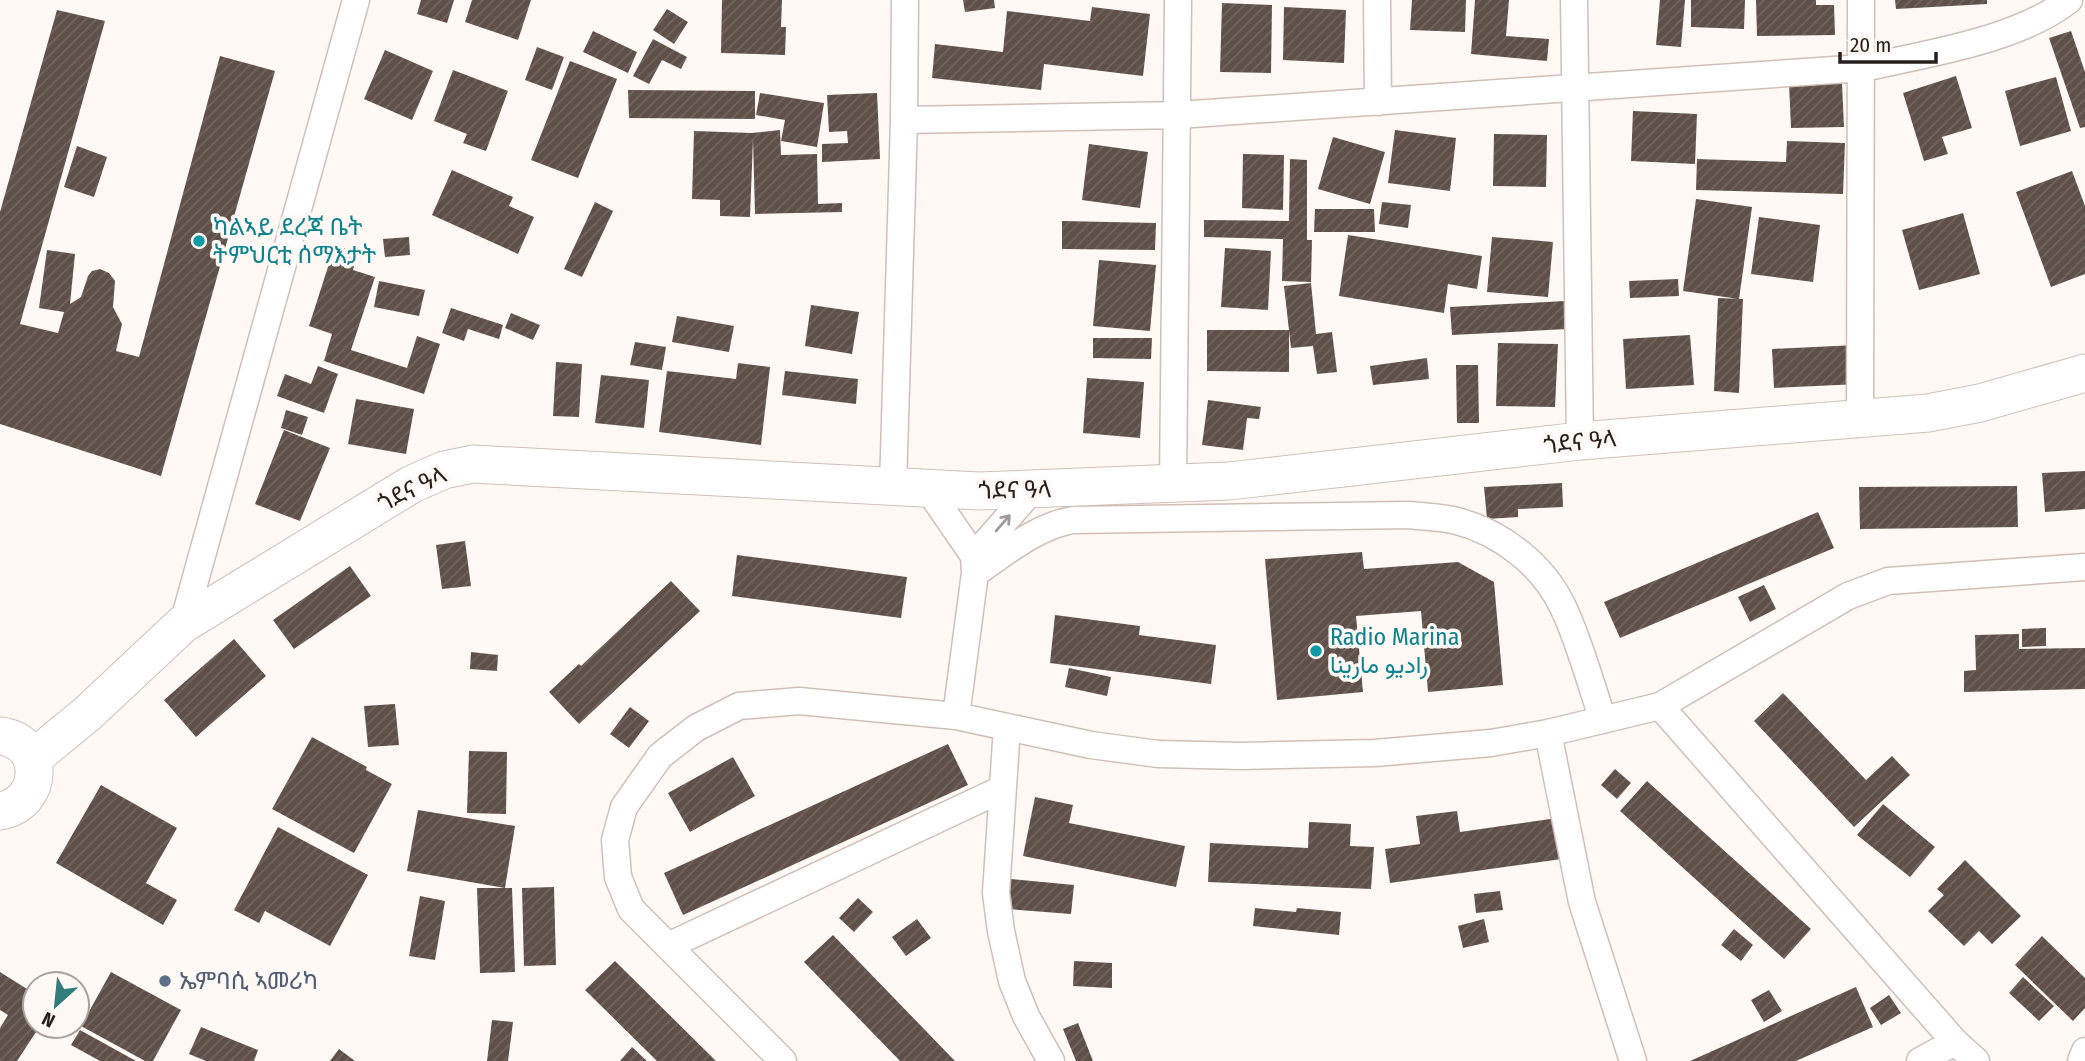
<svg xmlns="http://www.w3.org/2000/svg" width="2085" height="1061" font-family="'Fira Sans Condensed',Vazirmatn,'Noto Sans Ethiopic',sans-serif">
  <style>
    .building { fill: url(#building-hatch) }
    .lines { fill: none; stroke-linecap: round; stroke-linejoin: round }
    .street-casing { stroke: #d0bfb7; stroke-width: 29 }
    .secondary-casing { stroke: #d0bfb7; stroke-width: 39 }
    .street { stroke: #fff; stroke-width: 26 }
    .secondary { stroke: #fff; stroke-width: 37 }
    .oneway { stroke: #9d9a99 }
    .culture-dot { fill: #0f9aa8; stroke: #fff8f4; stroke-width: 2.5 }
    .service-dot { fill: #5c6f8a; stroke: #fff8f4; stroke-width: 2.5 }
    .labels { text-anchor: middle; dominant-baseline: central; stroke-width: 7; stroke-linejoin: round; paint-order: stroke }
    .culture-label { font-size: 24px; fill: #0d838f; stroke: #fff8f4; text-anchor: start }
    .street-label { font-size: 24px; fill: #261f1c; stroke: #fff8f4 }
    .service-label { font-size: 24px; fill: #4e5e75; stroke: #fff8f4; text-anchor: start }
  </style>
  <defs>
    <pattern id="building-hatch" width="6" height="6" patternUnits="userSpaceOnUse" patternTransform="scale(1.75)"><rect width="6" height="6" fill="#5f5049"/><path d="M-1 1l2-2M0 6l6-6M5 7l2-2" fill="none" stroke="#726660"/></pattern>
  </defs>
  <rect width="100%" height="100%" fill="#fff8f4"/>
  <path class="building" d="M421,0H454L447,23L417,14Z
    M472,0H531L518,40L465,22Z
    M722,0H782L781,27H786L785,55L721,53Z
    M963,0H994L995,8L965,12Z
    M1412,0H1466L1465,32L1410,30Z
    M1475,0H1509L1506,36L1549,39L1547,61L1471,54Z
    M1660,0H1685L1681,47L1656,45Z
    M1691,0H1745L1744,29L1691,27Z
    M1756,0H1816V5H1834L1835,35L1757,36Z
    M1895,0H1987V4L1896,9Z
    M1222,3L1272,5L1271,73L1220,72Z
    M1092,7L1150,14L1143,76L1044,64L1041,90L932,78L935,44L1003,52L1007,11L1090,21Z
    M1284,7L1346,10L1344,63L1283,60Z
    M667,9L688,22L674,44L653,30Z
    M57,10L105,21L20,324L58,333L64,312L39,308L47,250L75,254L70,304L81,297L88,276L92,271L100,269L109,273L115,281L113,307L122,324L116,351L139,357L220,56L275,71L161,476L0,424V212Z
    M593,31L637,52L628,73L583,52Z
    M2071,31L2085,72V127L2080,128L2049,38Z
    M653,39L687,57L681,69L662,60L649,84L633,76Z
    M537,47L564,57L552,90L525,80Z
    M385,50L433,71L412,120L364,99Z
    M570,61L617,79L578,178L531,160Z
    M453,70L508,91L486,151L463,143L467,134L434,121Z
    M1956,76L1972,128L1942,137L1948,154L1924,161L1903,93Z
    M2056,77L2071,131L2020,146L2005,91Z
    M1842,83L1844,127L1791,128L1789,84Z
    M628,90L755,91V119L629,118Z
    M760,93L824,103L817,147L781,141L785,120L756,115Z
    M877,93L880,159L822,162V144L848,143L847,131L829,132L827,95Z
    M1633,111L1697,114L1695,164L1631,161Z
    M780,130L781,155L817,154L818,204L842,203V212L755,214L753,139L750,217L720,216V200L692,199L694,131L752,133Z
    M1395,130L1456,138L1450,191L1388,183Z
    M1494,134L1547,135L1546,187L1493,186Z
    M1333,137L1385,152L1370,204L1318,189Z
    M1787,141L1845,143L1843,194L1696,190L1697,159L1786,162Z
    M1089,144L1148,152L1140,208L1082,200Z
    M77,146L107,157L94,197L64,187Z
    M1243,154L1284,155L1283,210L1242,208Z
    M1290,159L1307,160V240H1312L1311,282L1282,281L1283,239L1204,237V220L1289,221Z
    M452,170L513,197L509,206L534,217L518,254L432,215Z
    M2072,171L2085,206V274L2051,287L2016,192Z
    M1696,199L1752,207L1739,299L1683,291Z
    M595,202L613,211L582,277L564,269Z
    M1382,202L1411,205L1408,228L1379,224Z
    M1315,209H1374L1375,232H1314Z
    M1963,213L1980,274L1919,290L1902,230Z
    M1759,217L1820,225L1813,282L1751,274Z
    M1062,221L1156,223L1155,250L1062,249Z
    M1348,235L1482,256L1477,289L1448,284L1444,313L1339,296Z
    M409,237L410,255L385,257L383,239Z
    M1492,237L1553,242L1548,297L1487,292Z
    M335,245L358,253L353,270L375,277L351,350L407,368L417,336L440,344L424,394L324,361L332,334L309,326Z
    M1225,248L1271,251L1268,310L1221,307Z
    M1099,260L1156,265L1150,331L1093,326Z
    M1678,279L1679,296L1630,298L1629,281Z
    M379,281L425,290L419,316L374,307Z
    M1311,283L1316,334L1332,332L1337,372L1317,374L1313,346L1291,348L1284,286Z
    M1718,298L1743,299L1739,393L1714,391Z
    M1565,301L1567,329L1452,335L1450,307Z
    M811,305L859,312L852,354L805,346Z
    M451,308L503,325L499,339L468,329L464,341L442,333Z
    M511,313L540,325L533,340L505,328Z
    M677,316L734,326L729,352L672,342Z
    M1207,330H1289V372L1207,371Z
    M1690,335L1694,385L1626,389L1623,339Z
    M1093,338H1152L1151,359L1093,358Z
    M635,342L666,347L662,370L630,365Z
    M1498,343L1558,344L1555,407L1496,406Z
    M1857,345L1859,384L1774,388L1772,349Z
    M1427,358L1429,379L1373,385L1370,366Z
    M556,362L582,364L579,417L553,416Z
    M738,363L770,367L761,445L659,432L667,371L736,379Z
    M1456,365H1478L1479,423H1457Z
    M318,366L338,374L324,413L277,396L285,374L311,384Z
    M785,371L858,379L856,404L782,395Z
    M601,375L649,380L644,428L595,423Z
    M1087,378L1144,382L1140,438L1083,433Z
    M356,399L414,409L406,454L348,444Z
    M1208,400L1261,407L1259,419L1247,418L1243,450L1202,445Z
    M286,410L308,417L302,435L281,428Z
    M284,430L330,448L300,521L255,504Z
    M2085,471V509L2045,512L2042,473Z
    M1562,483L1563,507L1518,509V517L1487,519L1484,487Z
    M2017,486L2018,527L1860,529L1859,487Z
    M1818,512L1834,548L1620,638L1604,602Z
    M465,541L471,586L442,589L436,545Z
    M1362,552L1364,569L1458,562L1494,582L1503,685L1428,692L1421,611L1356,616L1363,692L1277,700L1265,559Z
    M737,555L907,577L901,618L732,596Z
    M350,566L371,596L294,649L273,620Z
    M671,581L700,611L579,724L549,692L579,664L581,666Z
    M1764,585L1776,609L1750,622L1738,597Z
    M1055,615L1140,626L1139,635L1216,645L1211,684L1050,663Z
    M2046,628V646L2022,647V629Z
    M2019,634V649L2085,648V689L1964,692V671L1976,670L1975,635Z
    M234,639L266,676L196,737L164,700Z
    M471,652L498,655L497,671L470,669Z
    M1069,668L1111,677L1107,696L1065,687Z
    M1783,693L1866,780L1892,756L1910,775L1854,827L1754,721Z
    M395,704L399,745L368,747L364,706Z
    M630,707L649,721L629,748L610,734Z
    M312,737L367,767L366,770L392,784L354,853L272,809Z
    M948,744L968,785L683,915L664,873Z
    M469,751L507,752L506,814L467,813Z
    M733,757L755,796L690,832L668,793Z
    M1615,769L1631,783L1617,799L1601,785Z
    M1647,781L1811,929L1784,959L1620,811Z
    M101,785L177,828L146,883L177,900L163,925L56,863Z
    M1035,797L1073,805L1069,823L1185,846L1176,887L1023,856Z
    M1883,804L1935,847L1910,877L1857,835Z
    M418,810L515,826L505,888L407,871Z
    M1457,811L1460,832L1557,818L1562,859L1390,883L1385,849L1420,844L1416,816Z
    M1309,822L1351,824L1350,846L1374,847L1371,889L1208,882L1210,843L1308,848Z
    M278,827L368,875L330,946L265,911L259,923L234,910Z
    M1965,860L2021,916L1992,944L1979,931L1964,946L1928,911L1944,895L1937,889Z
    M1011,879L1074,885L1071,914L1008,909Z
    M554,887L556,965L524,966L522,888Z
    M477,888H512L515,972L480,973Z
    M1500,891L1503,910L1476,913L1474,894Z
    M420,896L445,901L435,960L409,956Z
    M858,898L873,912L854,932L839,918Z
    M1255,908L1296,912L1297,908L1341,912L1339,935L1253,926Z
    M917,919L931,938L906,956L892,937Z
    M1484,919L1489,942L1463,948L1458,926Z
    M1734,929L1753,945L1741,961L1721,945Z
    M833,935L955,1061H900L804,962Z
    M2042,936L2085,978V1008L2073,1021L2015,965Z
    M615,961L716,1061H657L585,990Z
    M1074,961L1112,963V988L1073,986Z
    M0,972L35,994V1026H40L17,1061H0V1028L8,1015L0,1010Z
    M111,972L181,1010L153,1061H145L81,1026Z
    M2023,977L2054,1006L2039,1021L2009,993Z
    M1856,987L1873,1027L1796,1061H1690Z
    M1769,990L1782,1011L1764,1022L1751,1000Z
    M1889,995L1901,1013L1881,1025L1870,1008Z
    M492,1020L513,1022L508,1061H487Z
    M1078,1023L1093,1061H1076L1063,1029Z
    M201,1027L258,1050L254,1061H206L189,1054Z
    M80,1030L136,1061H100L71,1045Z
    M632,1047L647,1061H620Z
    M339,1049L355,1061H330Z"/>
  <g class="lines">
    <g class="street-casing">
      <path id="street" d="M1377,0L1378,102
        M1574,0L1580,441
        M904,120L1178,115L1863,68C1925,54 2019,40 2069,0
        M1860,418L1861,0
        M1173,485L1178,0
        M893,487L904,120L905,0
        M928,489L974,556L975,573L956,716L1091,745L1158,754L1242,756L1375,753L1491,743L1548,733L1660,706L1848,596L1888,581L2085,567
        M974,556L1032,490
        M975,573C1005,553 1037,526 1073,520L1409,515C1425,517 1442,517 1457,521C1502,533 1543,565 1563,607C1579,640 1591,685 1603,720
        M183,624L356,0
        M1660,706L1955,1042L1976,1061
        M1007,727L996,893L1001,931L1012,981L1026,1016L1051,1061
        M1548,733L1582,902L1633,1061
        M668,946L1002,789
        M783,1061L631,909L618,877L615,840L624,807L660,756L696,728L739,706L799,701L956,716
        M1920,1061L1955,1042
        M2081,1061L2085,1051"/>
    </g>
    <g class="secondary-casing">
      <path id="secondary" d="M0,736C46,741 45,803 0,811
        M32,759L87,714L183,624L412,484L444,470L473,464L979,491L1229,481L1580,441L1928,413L1980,403L2085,373"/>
    </g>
    <use href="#street" class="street"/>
    <use href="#secondary" class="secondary"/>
  </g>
  <defs><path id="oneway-shaft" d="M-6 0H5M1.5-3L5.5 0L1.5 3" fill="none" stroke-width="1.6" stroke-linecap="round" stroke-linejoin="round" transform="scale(1.75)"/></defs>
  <use class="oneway" href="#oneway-shaft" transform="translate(1003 523) rotate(-49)"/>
  <g class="culture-dot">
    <circle cx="199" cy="241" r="7"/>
    <circle cx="1316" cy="651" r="7"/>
  </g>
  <circle class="service-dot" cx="165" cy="981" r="7"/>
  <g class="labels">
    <g class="culture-label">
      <text x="213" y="227">ካልኣይ ደረጃ ቤት<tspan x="213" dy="28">ትምህርቲ ሰማእታት</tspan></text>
      <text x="1330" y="637">Radio Marina<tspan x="1330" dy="28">راديو مارينا</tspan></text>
    </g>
    <g class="street-label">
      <text transform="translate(1580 442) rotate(-6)">ጎደና ዓላ</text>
      <text transform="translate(412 489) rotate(-26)">ጎደና ዓላ</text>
      <text transform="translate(1015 490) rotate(-1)">ጎደና ዓላ</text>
    </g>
    <g class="service-label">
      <text x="179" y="981">ኤምባሲ ኣመሪካ</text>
    </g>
  </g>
  <g transform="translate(56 1005) rotate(207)"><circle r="33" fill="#fff8f4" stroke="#a8a19e" stroke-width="2"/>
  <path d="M0-5L12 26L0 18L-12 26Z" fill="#337c7c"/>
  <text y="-10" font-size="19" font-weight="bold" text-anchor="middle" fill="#261f1c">N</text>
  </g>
  <path d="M1840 52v10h96v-10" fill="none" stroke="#261f1c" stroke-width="3.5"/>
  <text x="1850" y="52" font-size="21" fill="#261f1c" stroke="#fff8f4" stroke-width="5" paint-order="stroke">20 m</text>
</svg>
